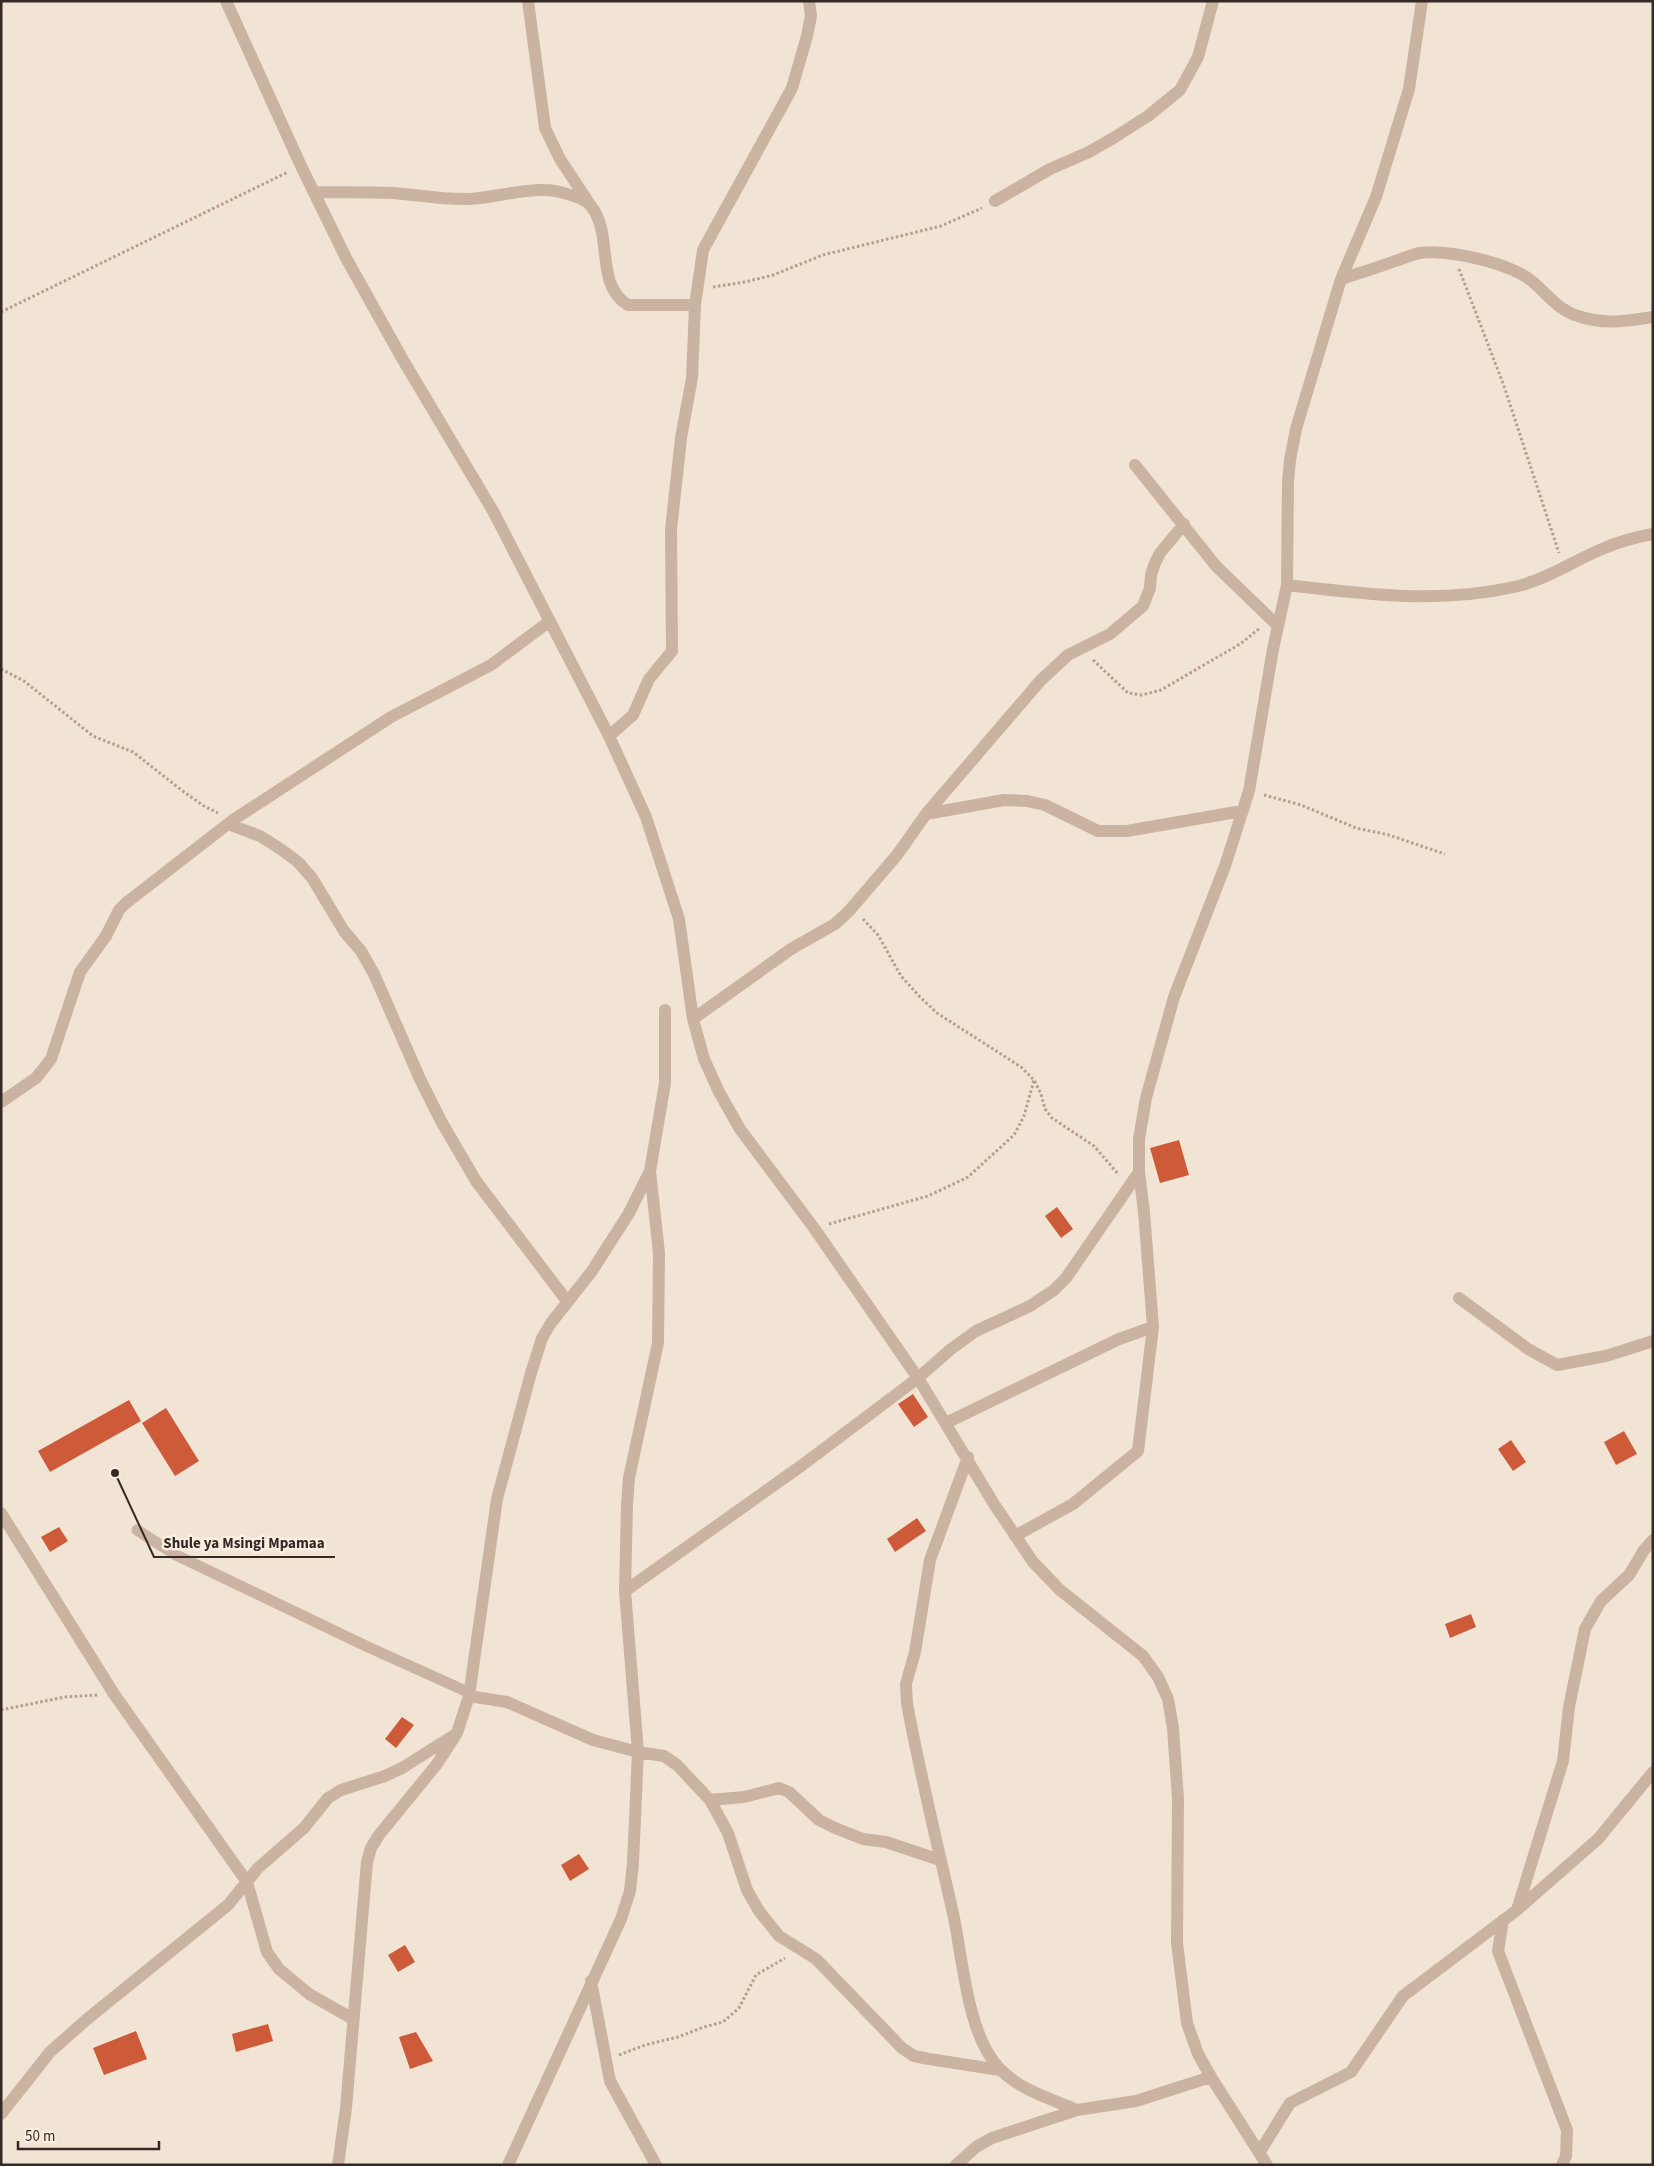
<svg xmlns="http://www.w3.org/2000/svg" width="1654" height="2166" font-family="'Source Sans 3',sans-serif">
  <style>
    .building { fill: #cd5a38 }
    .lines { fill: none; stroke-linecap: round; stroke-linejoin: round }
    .path { stroke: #b69d8b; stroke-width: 3; stroke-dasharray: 2.5 2.5; stroke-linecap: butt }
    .service { stroke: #cab3a1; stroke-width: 11 }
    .minor { stroke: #cab3a1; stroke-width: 12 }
    .leader { fill: none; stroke: #342924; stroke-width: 2 }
    .callout-dot { fill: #342924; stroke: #faeee1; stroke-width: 2 }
    .callout-label { font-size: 15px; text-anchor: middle; font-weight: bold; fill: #342924; stroke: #faeee1; stroke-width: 5; stroke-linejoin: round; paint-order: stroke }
  </style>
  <rect width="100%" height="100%" fill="#f2e4d5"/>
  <path class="building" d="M1179,1140L1189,1175L1160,1183L1150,1148Z
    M1057,1207L1073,1229L1061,1238L1045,1216Z
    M913,1394L928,1417L914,1427L898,1404Z
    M129,1400L141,1421L50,1472L38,1451Z
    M166,1408L199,1461L175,1476L142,1423Z
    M1624,1431L1637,1454L1616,1465L1604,1442Z
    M1511,1440L1526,1462L1513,1471L1498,1449Z
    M917,1518L926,1531L895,1552L887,1539Z
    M59,1527L68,1541L50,1552L41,1537Z
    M1471,1614L1476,1627L1450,1638L1445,1624Z
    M402,1717L414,1725L396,1748L385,1739Z
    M579,1854L589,1869L570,1881L561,1865Z
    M405,1945L415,1962L398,1972L388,1955Z
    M268,2024L273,2041L236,2052L232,2034Z
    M136,2031L147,2059L104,2075L93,2048Z
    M416,2032L433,2061L410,2069L399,2037Z"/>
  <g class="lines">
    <path class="path" d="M1459,269L1504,386L1559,553
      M713,287L745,282L773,275L823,255L941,226L982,208
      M1,312L288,172
      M1093,660L1128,693L1142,695L1161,690L1240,644L1260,628
      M1,669L24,681L93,736L133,752L184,792L204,806L218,813
      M1264,795L1301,805L1356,828L1389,835L1445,854
      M863,919L878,935L901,976L920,997L937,1013L1021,1067L1034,1080L1041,1094L1045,1109L1052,1118L1094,1146L1119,1175
      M829,1224L928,1196L968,1177L1014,1135L1024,1116L1034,1080
      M1,1710L65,1697L97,1695
      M619,2055L645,2045L678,2037L704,2027L723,2022L739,2008L756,1975L785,1958"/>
    <path class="service" d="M137,1530L176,1555L368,1647L470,1693"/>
    <path class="minor" d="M226,1L301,166L346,258L403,360L493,511L609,736L646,817L679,919L693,1019L704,1059L719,1092L740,1129L814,1228L918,1378L994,1504L1033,1562L1060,1590L1143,1656L1158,1677L1168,1699L1173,1728L1178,1799L1177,1943L1187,2023L1198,2054L1211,2077L1267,2165
      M528,1L545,128L560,159L589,203
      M314,192C340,192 367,192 394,193C418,195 445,200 469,199C494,198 520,189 545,190C556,190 584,197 591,206C614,235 594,284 628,305H695
      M995,201L1050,169L1089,152L1115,137L1148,116L1180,90L1198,57L1213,1
      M1341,279C1359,273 1377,268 1395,261C1403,259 1412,254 1420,253C1448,249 1511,263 1533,282C1547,294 1558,310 1578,316C1603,325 1627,321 1653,317
      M1135,465L1216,566L1278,626
      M1287,585C1363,594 1439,604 1514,587C1546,580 1573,561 1602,549C1618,542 1636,537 1653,534
      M609,736L633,715L649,679L672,651L671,530L681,438L692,378L695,305L703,250L792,88L807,36L811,16L809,1
      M926,814L1004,800L1027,801L1045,805L1098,831H1127L1242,811
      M228,824L260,836L282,850L298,862L312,878L344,931L361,951L374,974L420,1079L441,1121L476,1181L567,1301
      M693,1019L791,949L835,924L849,911L897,855L926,814L1041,680L1068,655L1110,634L1143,606L1150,588L1151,575L1155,563L1160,553L1184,524
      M1,1102L36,1078L51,1059L80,972L106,936L119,910L126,903L233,820L391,717L491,665L550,621
      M1459,1298L1528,1349L1557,1365L1606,1356L1653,1341
      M946,1423L1119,1339L1153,1327
      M968,1457L930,1560L915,1652L906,1684L907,1703C920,1775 938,1846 954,1918C963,1962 968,2037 1000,2069C1020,2090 1051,2099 1077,2110
      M1,1513L114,1694L247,1882L267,1952L279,1969L309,1994L353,2019
      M1015,1536L1073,1504L1138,1451L1153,1327L1144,1212L1139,1172V1139L1146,1098L1174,997L1225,866L1249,791L1273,649L1287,585L1288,482L1290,460L1296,429L1341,279L1376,197L1409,89L1422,1
      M625,1591L801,1466L918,1378L951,1349L976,1331L1030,1306L1054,1290L1066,1278L1139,1172
      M469,1696L507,1702L593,1740L638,1752L664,1756L677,1765L710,1800L728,1833L747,1890L759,1911L779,1936L816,1959L902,2048L914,2056L929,2059L1000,2070
      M710,1800L744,1797L779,1788L789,1792L819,1820L835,1828L863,1839L886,1842L940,1860
      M1517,1910L1563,1761L1569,1707L1585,1629L1601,1601L1629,1575L1644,1550L1653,1540
      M1503,1920L1498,1951L1567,2130L1566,2156L1562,2165
      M591,1981L610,2081L656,2165
      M1,2114L50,2052L86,2020L228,1905L258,1868L304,1828L328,1798L341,1790L385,1776L402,1768L456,1734
      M1259,2153L1290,2103L1351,2072L1403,1996L1517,1910L1598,1839L1653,1772
      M338,2165L346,2108L367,1862L371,1848L379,1835L437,1764L457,1733L469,1696L497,1499L531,1373L542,1338L551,1323L592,1271L629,1213L650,1171
      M508,2165L621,1919L630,1891L633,1863L638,1752L625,1591L627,1505L629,1478L658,1343L659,1253L650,1171L665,1083V1010
      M956,2165L976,2147L992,2138L1077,2110L1136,2101L1211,2077"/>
  </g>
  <path class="leader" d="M115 1473L154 1557H335"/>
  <circle class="callout-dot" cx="115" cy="1473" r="5"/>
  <g class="callout-label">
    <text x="244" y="1548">Shule ya Msingi Mpamaa</text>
  </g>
  <rect width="1654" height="2166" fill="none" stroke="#342924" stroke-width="5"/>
  <path d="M18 2141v8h141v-8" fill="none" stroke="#342924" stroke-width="2.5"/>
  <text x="25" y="2141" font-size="15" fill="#342924" stroke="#faeee1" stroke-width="4" paint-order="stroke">50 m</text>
</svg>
